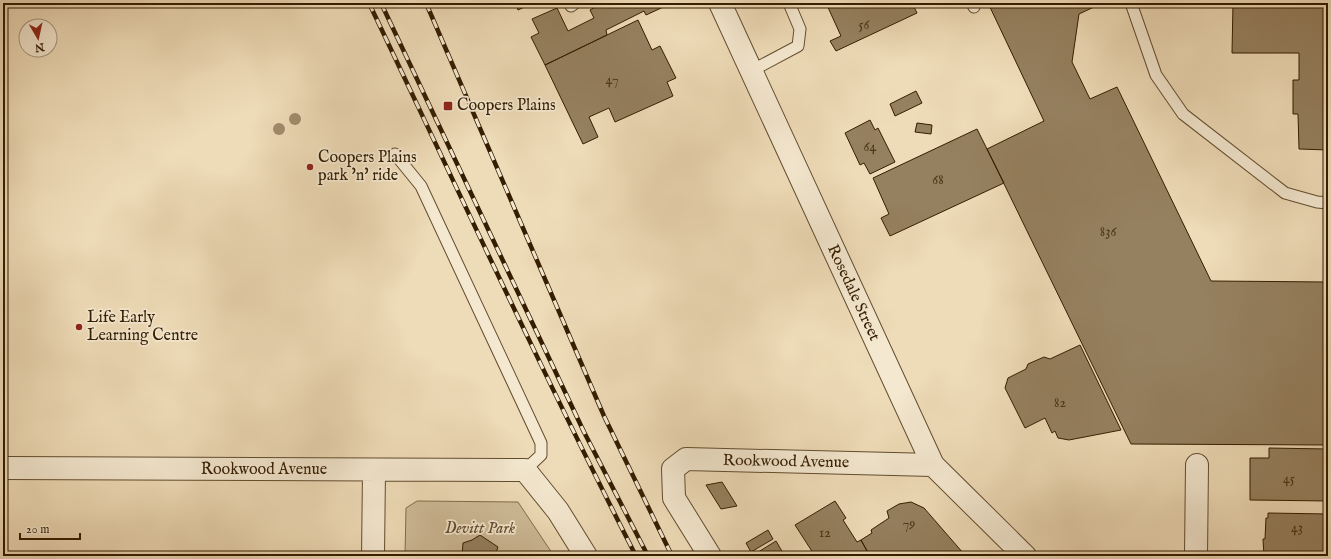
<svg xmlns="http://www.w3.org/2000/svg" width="1331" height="559" font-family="'IM FELL English',serif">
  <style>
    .green { fill: #cebb98; stroke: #816c4c }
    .building { fill: #95805f; stroke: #341d00 }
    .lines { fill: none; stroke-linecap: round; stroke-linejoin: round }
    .lane-casing { stroke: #624c2e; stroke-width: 13 }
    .street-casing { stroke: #624c2e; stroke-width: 24 }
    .lane { stroke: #f4e8d0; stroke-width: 11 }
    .street { stroke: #f4e8d0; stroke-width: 22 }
    .rail-casing { stroke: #341d00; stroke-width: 4.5 }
    .rail { stroke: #f4e8d0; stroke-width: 3; stroke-dasharray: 9; stroke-linecap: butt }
    .tree { fill: #a18c6c }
    .poi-dot { fill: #8f2418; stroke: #f4e8d0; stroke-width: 1.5 }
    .labels { text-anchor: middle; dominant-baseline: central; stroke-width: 3.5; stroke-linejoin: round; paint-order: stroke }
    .number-label { font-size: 14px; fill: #4c3618 }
    .poi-label { font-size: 16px; fill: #341d00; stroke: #f4e8d0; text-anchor: start }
    .street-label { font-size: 16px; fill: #341d00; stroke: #f4e8d0 }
    .park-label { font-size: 16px; font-style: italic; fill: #624c2e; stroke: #f4e8d0 }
  </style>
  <rect width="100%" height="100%" fill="#eedbb7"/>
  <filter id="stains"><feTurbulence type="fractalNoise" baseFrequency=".005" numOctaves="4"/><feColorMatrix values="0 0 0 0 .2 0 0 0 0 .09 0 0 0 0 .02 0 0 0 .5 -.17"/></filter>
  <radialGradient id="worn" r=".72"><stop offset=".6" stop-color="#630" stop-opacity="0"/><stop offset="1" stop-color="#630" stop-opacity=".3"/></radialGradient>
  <path class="green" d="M417,501L518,502L554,556H405L406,508Z"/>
  <path class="building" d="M515,3H533L518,10Z
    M595,3H672L646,15L644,11L606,30L607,35L545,65L531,37L539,33L532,19L557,8L568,31L594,18L590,10L597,6Z
    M826,3H912L917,13L836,51L830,41L841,36Z
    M988,3H1092L1094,7L1079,14L1072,62L1090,99L1117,87L1211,281L1328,282V445L1131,444L987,149L1044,121Z
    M1233,3H1328V150L1299,149L1298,114H1293V80H1299V53H1232Z
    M638,20L652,50L660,46L676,78L667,82L673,96L615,122L609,108L589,117L598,137L583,144L545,65Z
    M916,91L922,103L895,116L890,104Z
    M870,120L875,130L878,128L895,162L870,174L864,163L860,165L845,133Z
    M917,123L932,125L931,134L915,132Z
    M977,129L1004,183L890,236L881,218L889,214L873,178Z
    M1080,345L1121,430L1069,440L1058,438L1055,431L1052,433L1045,418L1025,428L1005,388L1008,378L1026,369L1028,364L1044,357L1050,359Z
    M1269,448L1328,449V501L1250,500V458H1269Z
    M722,482L737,506L721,509L706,485Z
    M835,501L846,518L843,520L857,542L861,540L868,553L863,556H815L795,525Z
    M911,502L924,508L964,554L962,556H870L861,540L872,533L871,530L889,518L887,511L899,504Z
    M1268,513L1328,514V556H1264L1263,539H1265L1266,518H1268Z
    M768,530L773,539L751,552L746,543Z
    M480,535L498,547L495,556H462L463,543L472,540Z
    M776,541L783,553L778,556H756L755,554Z"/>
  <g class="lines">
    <g class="lane-casing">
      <path id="lane" d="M972,3L974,7
        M1131,3L1156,75L1183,114L1285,193L1317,202L1328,203
        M571,6L575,3
        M751,71L798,46L800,29L789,3
        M395,154L421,186L541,443V455L525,470"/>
    </g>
    <g class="street-casing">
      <path id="street" d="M720,3L933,465L1025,556
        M3,468L525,470L558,511L586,556
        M373,556L374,471
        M710,556L674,498L673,469L686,459L933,465
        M1196,556L1197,465"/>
    </g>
    <use href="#lane" class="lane"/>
    <use href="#street" class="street"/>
    <g class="rail-casing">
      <path id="rail" d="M369,3C457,188 543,374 636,556
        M381,3L584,432L648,556
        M426,3L604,416L672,556"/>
    </g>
    <use href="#rail" class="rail"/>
  </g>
  <g class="tree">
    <circle cx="295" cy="119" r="6"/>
    <circle cx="279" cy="129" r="6"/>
  </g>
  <g class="poi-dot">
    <rect x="443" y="101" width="10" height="10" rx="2"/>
    <circle cx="310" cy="167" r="4"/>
    <circle cx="79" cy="327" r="4"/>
  </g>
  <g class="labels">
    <g class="number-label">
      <text x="864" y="25">56</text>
      <text x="612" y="80">47</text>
      <text x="870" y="147">64</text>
      <text x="938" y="180">68</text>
      <text x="1108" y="232">836</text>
      <text x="1060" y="403">82</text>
      <text x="1289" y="479">45</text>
      <text x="909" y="524">79</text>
      <text x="1297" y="528">43</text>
      <text x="825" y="533">12</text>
    </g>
    <g class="poi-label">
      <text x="457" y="106">Coopers Plains</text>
      <text x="318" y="158">Coopers Plains<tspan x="318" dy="18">park 'n' ride</tspan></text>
      <text x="87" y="318">Life Early<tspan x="87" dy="18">Learning Centre</tspan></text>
    </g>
    <g class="street-label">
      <text transform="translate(853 293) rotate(65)">Rosedale Street</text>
      <text transform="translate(786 462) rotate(1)">Rookwood Avenue</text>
      <text x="264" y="470">Rookwood Avenue</text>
    </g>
    <g class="park-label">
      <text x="480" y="529">Devitt Park</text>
    </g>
  </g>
  <rect width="1331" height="559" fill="none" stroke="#eedbb7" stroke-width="16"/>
  <rect x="4" y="4" width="1323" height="551" fill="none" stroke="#341d00" stroke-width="2"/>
  <rect x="8" y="8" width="1315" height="543" fill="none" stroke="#341d00"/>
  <g transform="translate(38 38) rotate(171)"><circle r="19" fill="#f4e8d0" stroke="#a7977d"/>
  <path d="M0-3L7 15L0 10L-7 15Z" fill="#8f2418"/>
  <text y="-6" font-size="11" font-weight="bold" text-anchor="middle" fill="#341d00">N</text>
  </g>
  <path d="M20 533v6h60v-6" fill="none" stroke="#341d00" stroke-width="2"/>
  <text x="26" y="533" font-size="12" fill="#341d00" stroke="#f4e8d0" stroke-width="3" paint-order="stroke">20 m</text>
  <rect width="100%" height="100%" filter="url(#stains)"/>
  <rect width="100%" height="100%" fill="url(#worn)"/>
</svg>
